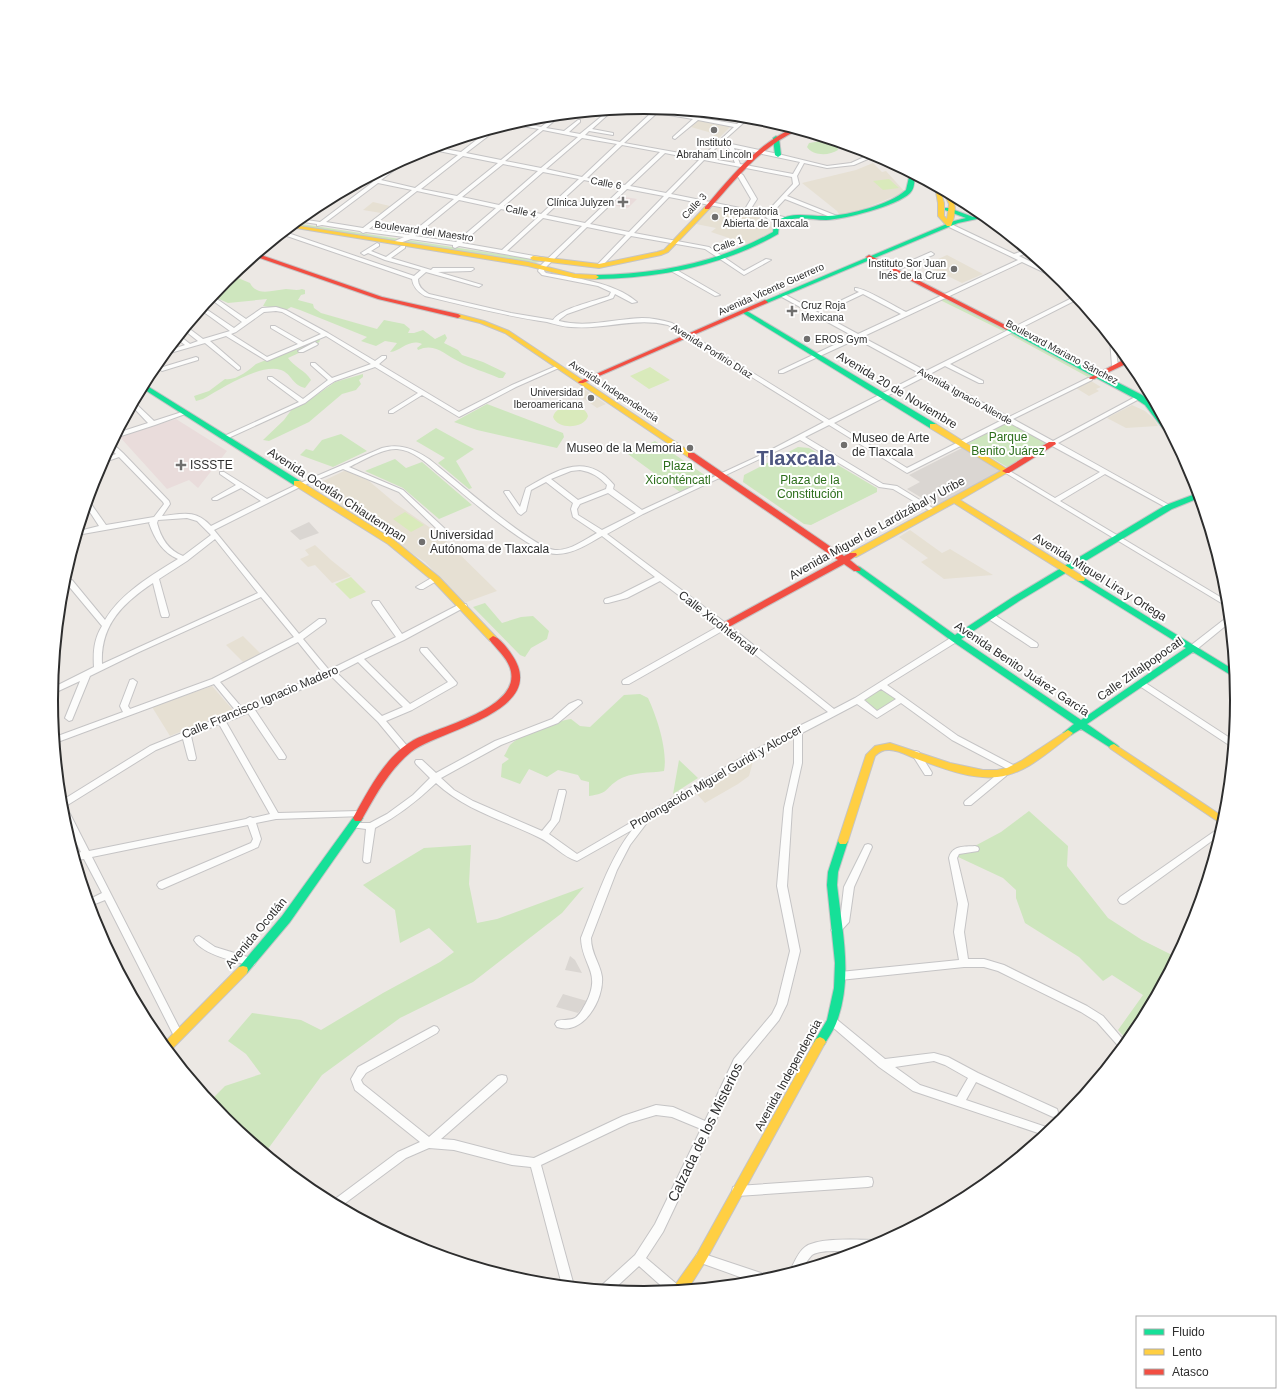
<svg xmlns="http://www.w3.org/2000/svg" width="1288" height="1400" font-family="Arial,sans-serif">
  <style>
    .education { fill: #e6e0d3 }
    .medical { fill: #e9dcdb }
    .green { fill: #cee6be }
    .pitch { fill: #d9eabb }
    .plaza { fill: #dad6d2 }
    .lines { fill: none; stroke-linecap: round; stroke-linejoin: round }
    .street-casing { stroke: #c5c4c5; stroke-width: 2 }
    .fast-casing { stroke: #c5c4c5; stroke-width: 2 }
    .slow-casing { stroke: #c5c4c5; stroke-width: 2 }
    .jam-casing { stroke: #c5c4c5; stroke-width: 2 }
    .street { fill: #fcfcfb; fill-rule: evenodd }
    .fast { fill: #16e098; fill-rule: evenodd }
    .slow { fill: #ffcf43; fill-rule: evenodd }
    .jam { fill: #f24e42; fill-rule: evenodd }
    .poi-dot { fill: #706f6e; stroke: #fff; stroke-width: 1.5 }
    .labels { text-anchor: middle; dominant-baseline: central; stroke-width: 4; stroke-linejoin: round; paint-order: stroke }
    .far-poi-label { font-size: 10px; fill: #2e2e2e; stroke: #fff; text-anchor: end }
    .far-street-label { font-size: 10px; fill: #2e2e2e; stroke: #fff }
    .street-label { font-size: 12px; fill: #2e2e2e; stroke: #fff }
    .park-label { font-size: 12px; fill: #2c6e1b; stroke: #fff }
    .poi-label { font-size: 12px; fill: #2e2e2e; stroke: #fff; text-anchor: start }
    .near-street-label { font-size: 14px; fill: #2e2e2e; stroke: #fff }
    .town-label { font-size: 20px; font-weight: bold; fill: #4d5680; stroke: #fff }
    .rim { fill: none; stroke: #2e2e2e; stroke-width: 2 }
  </style>
  <rect width="100%" height="100%" fill="#ece8e4"/>
  <path class="education" d="M698,120H702L731,126L717,140L712,133L691,127Z
    M873,163L882,172L886,171L905,192L854,213L840,216L837,211L802,183L856,170Z
    M373,202L390,206L381,213L363,210Z
    M712,206L746,213L745,214L764,219L772,228V234L750,245L711,232L716,228L696,224Z
    M947,255L983,274L962,283L925,265Z
    M1091,381L1101,387L1096,389L1099,391L1089,396L1076,388Z
    M581,387L606,404L597,408L573,391Z
    M1132,405L1145,411L1154,419L1158,426L1126,428L1107,418Z
    M346,470L369,481L395,503L439,534L497,591L464,603L425,562L336,503L333,496L329,493L313,488V486Z
    M910,530L942,553L950,549L993,575L944,579L921,562L928,558L899,537Z
    M315,545L331,560L351,576L332,583L315,565L308,567L300,559L309,555L305,550Z
    M243,636L262,655L245,664L226,645Z
    M212,686L233,710L170,736L152,707Z
    M754,758L749,776L738,784L705,803L695,792Z"/>
  <path class="medical" d="M619,196L637,199L628,208L610,205Z
    M176,419L227,451L198,488L189,480L167,489L119,436Z"/>
  <path class="green" d="M821,141L830,142L837,145L838,150C829,156 813,156 807,147L809,143Z
    M295,223L538,260L539,262L535,263L293,225Z
    M231,275L250,283C257,297 273,290 286,289C292,289 296,291 302,289L305,290V294L301,295L298,300L313,304L314,308L321,313L377,329L384,320L404,324L410,329L408,333H414L423,330L435,339L445,334L447,338L444,343L458,350L462,355L483,362L506,373L503,378H499C485,372 471,368 458,361C445,355 435,342 418,350L417,348L422,344C409,338 401,351 390,352L397,343L385,341L376,346L361,341L367,337L300,310L291,307L286,310L263,306L267,299L228,303L212,296Z
    M946,298L1006,329L1003,331L940,300Z
    M1013,333L1092,374L1088,377L1009,334Z
    M319,339L320,341L316,345L288,358C294,367 305,370 311,380L305,388C292,385 292,374 281,370C260,363 221,389 203,399L196,401L194,396L209,391L225,379C236,381 249,370 256,364Z
    M363,374V377L359,380L361,384L356,390L342,394L309,422L269,441L263,440L284,420L292,409L311,399L335,382Z
    M487,404L563,433L564,437L557,448L477,430L454,422Z
    M1009,422L1048,444L1007,467L968,443Z
    M436,428L474,449L456,461L472,488L469,489L438,463L445,458L416,441Z
    M341,434L367,451L333,467L300,455L306,449L313,451L322,440Z
    M655,441L709,478L680,492L628,454Z
    M798,447L809,448L875,487L877,488V492L811,525L804,524L743,482L744,475Z
    M395,459L406,468L422,462L472,505L439,519L403,488L365,471Z
    M485,603L502,623L521,617L533,616L549,631L547,639L531,648L525,657L520,655L473,607Z
    M881,685L894,689L891,692L902,699L877,715L858,700Z
    M640,694L648,698C657,717 668,751 664,771C651,773 630,772 618,780C604,789 610,793 589,796V782L581,780L578,775L558,770L547,777L529,769L520,784L501,777L502,764L509,759L504,756C506,753 508,748 510,745C521,734 556,721 571,719L580,726L590,727L624,695Z
    M679,760L698,778L673,794Z
    M1029,811L1068,846L1067,866L1108,918L1142,940L1176,957L1137,1030L1128,1041L1118,1030L1143,995L1112,975L1103,981L1079,957L1025,923L1016,898V890L1003,878L956,856L1001,832Z
    M471,845L469,884L477,923L497,919L584,887L562,913L473,982L400,1018L322,1075L265,1153L225,1119L210,1101L225,1086L261,1074L246,1054L228,1041L252,1013L301,1020L321,1030L383,993L440,962L454,952L429,928L400,943L395,910L363,885L424,848Z"/>
  <path class="pitch" d="M889,179L899,188L883,190L873,181Z
    M650,367L670,380L649,389L630,376Z
    M571,406C578,407 586,408 588,416C584,429 558,430 553,417C555,409 563,407 571,406Z
    M405,512L424,525L411,532L393,519Z
    M351,577L366,592L350,599L335,584Z"/>
  <path class="plaza" d="M962,448L1002,470L938,507L935,506L907,489L920,482L909,475Z
    M309,522L319,533L300,540L290,531Z
    M570,956L575,960L582,973L565,970Z
    M563,994L573,997L587,1001L578,1013L556,1007Z"/>
  <g class="lines">
    <g class="street-casing">
      <path id="street" d="M642,107L655,110L656,108L661,109L659,110L696,117L701,113H705L700,118L737,124L745,117H750L722,142L778,154L827,166L851,163L873,153L877,155L854,165L827,168L804,163L797,176L799,184L787,196L837,216V218H833L785,199L771,214L784,217V219L771,217L769,220L765,216L669,197L634,233L709,247L744,271L766,259L771,260L744,275L705,249L631,236L601,267H597V265L626,235L587,227L545,268L544,271L546,273C575,278 614,282 637,302L632,303L615,294L613,298L567,314L559,320V321C587,328 614,319 642,318C652,318 662,320 672,323L829,420L921,374L857,339L783,373H779V371L853,336L780,296V294H784L858,334L901,314L863,294L844,303H840V301L859,292L855,290V288C863,287 896,307 906,312L1018,260L947,226V224H951L1014,254L1026,250L1029,252L1019,256L1054,273L1062,279H1058L1022,262L862,337L926,371L1076,296L1078,299L950,364L983,381V383H979L945,366L930,374L1009,417L1088,378H1092V380L1013,419L1053,441L1137,396H1141V398L1058,443L1171,506L1172,507L1171,508H1167L1105,474L1060,501L1227,601L1228,607L1004,472V470H1008L1055,498L1100,472L1008,422L907,473L829,425L805,437L883,484L897,486L936,510L937,511L936,512H932L893,489L879,487L800,440L643,514L607,534L727,624L834,709L855,698L952,637H958L959,639L958,641L887,685L958,736L1017,767L1018,769L1017,771H1011L952,740L901,703L877,718L857,704L802,733V763L792,808L787,886L800,951L787,1004L779,1020L742,1065L663,1232L646,1258L679,1286L680,1289L667,1291L639,1266L613,1290L600,1289L602,1285L635,1255L655,1224L701,1129L672,1117L656,1115L629,1123L541,1165L574,1286L562,1285L531,1167L512,1165L454,1150L429,1148L406,1158L340,1207L331,1202L398,1152L420,1142L355,1090L351,1079L358,1067L434,1026L437,1027L439,1030L437,1033L366,1073L361,1080L363,1084L429,1137L498,1076L502,1075L506,1076L507,1079L506,1082L441,1139L454,1140L512,1155L534,1158L623,1116L656,1105L673,1107L705,1121L734,1059L772,1014L777,1004L790,951L777,886L784,808L794,763V737L761,754L649,820L630,845L617,870L591,938C591,954 600,963 602,977C604,1000 583,1036 557,1027L555,1024L557,1021C562,1019 569,1021 575,1018C580,1015 583,1008 586,1003C602,972 582,966 581,938C596,901 608,861 632,830L577,861C563,857 552,843 538,837C503,820 465,810 436,783C417,801 398,816 375,828L370,862L367,863L364,862L363,860L366,829L351,827L350,825L351,823H370L387,814L413,795L430,778L416,764L415,762L416,760H422L436,773L495,741L552,719L569,704L578,700L581,701L582,703L558,723L501,745L441,778L454,790L473,801L542,831L551,820L559,790H565L566,792L559,821L549,834L577,854L755,750L794,730L795,728L828,712L724,630L629,684H623L622,682L623,680L719,626L660,581L627,598L608,603H605L604,601L605,599L621,594L655,577L602,536C588,544 573,554 557,554C531,555 461,491 438,473C427,463 413,450 397,449C383,448 362,461 349,467L403,490L443,527L445,529L443,531H439L399,492L343,469L302,486L214,530L299,634L319,619H325L326,621L325,623L303,639L329,670L396,637L373,605L372,603L373,601H379L402,634L460,604H466L467,606L404,640L364,659L410,704L448,682L421,652L420,650L421,648H427L457,683L456,685L412,710L386,721L408,747L409,749L408,751H402L378,722L331,676L255,710L285,755L286,757L285,759H279L248,713L226,722L278,813L360,811L363,812L364,814L363,816L276,819L256,823L261,839L258,847L162,889L159,888L157,885L159,882L251,843L253,839L248,825L92,857L183,1035L181,1038L178,1039L175,1038L105,900L90,906L88,900L102,893L84,859L76,860L74,854L81,852L62,815L61,801L150,746L236,711L214,684L55,743V737L123,712L120,706L130,680L133,679L137,682L128,706L130,709L212,679L294,637L261,597L139,652L90,676L72,720L69,721L65,718L80,681L52,694V688L94,667C93,652 94,639 102,626L67,584H62L64,580H72L105,620C121,593 152,575 178,559C163,553 154,538 149,523L150,522L77,535L79,531L99,526L86,506L88,500L89,501L106,525L154,517L164,504L163,502L119,457L102,463L104,458L116,454L110,448L112,443L123,453L169,501L170,504L162,516C183,514 195,509 211,526L261,501L241,488L217,500H213L212,499L213,498L236,485L220,474V472H224L267,499L298,484L382,448C400,443 414,449 429,459C451,476 532,548 555,550C570,551 584,540 597,533L573,517L571,509L573,503L546,482L531,490L526,511L521,515L518,513L504,492L505,491H509L520,507L526,488C557,470 586,451 614,485L613,489L642,510L763,454L824,422L668,325C635,317 604,330 571,327C563,327 555,324 547,322C506,316 466,306 425,296C418,292 413,287 412,279L281,234L285,232L414,276L421,270L385,260L368,253L364,255L361,253L377,243L379,244V246L371,251L386,257L401,246H405V248L391,258L431,270L433,268H473L474,269L471,271L438,272L482,285L479,287L426,272L418,279C418,286 422,290 429,294L511,313L553,320C561,308 595,301 609,296L611,292L598,286L542,275L538,271L540,266L582,226L543,218L507,251L545,258L546,259L543,261L459,246L455,248L453,247V245L411,239L397,244L395,243V241L404,237L366,232L363,233L360,231L322,225L317,226V224L297,221L300,219L320,222L373,182L365,180L369,178L376,179L399,162L413,154V156L381,180L415,188L458,155L429,149L434,147L461,152L489,130L496,128V130L466,153L501,160L539,129L511,124L516,122L541,127L555,116L561,115L546,128L564,131L578,120H580V122L569,132L580,134L608,111L613,110L592,129L613,133V135L589,131L585,135L620,142L652,112L636,108ZM657,113L693,119L673,137V138L675,139L698,120L734,127L702,157L624,143ZM543,130L578,137L541,168L505,161ZM582,138L617,144L582,177L546,169ZM622,145L660,152L625,185L587,178ZM719,145L728,146L735,163L706,158ZM734,148L800,162L793,174L740,164ZM665,153L699,160L666,193L630,186ZM463,156L498,163L457,196L421,189ZM704,160L792,177L793,184L766,213L750,210L757,199L743,175L740,173L737,175L751,199L745,209L671,194ZM503,164L538,171L499,205L462,197ZM543,172L579,179L541,214L504,206ZM584,180L622,188L585,223L546,215ZM378,183L412,190L363,228L326,222ZM627,189L664,196L629,232L590,224ZM417,191L454,199L409,235L369,229ZM459,200L496,208L456,242L415,236ZM501,209L538,217L502,250L462,243ZM926,376L1004,419L907,468L834,423ZM580,470C592,472 599,477 607,485L606,489L578,500L551,479L571,471ZM608,493L636,513L602,530L578,515L577,509L580,504ZM187,518L197,521L211,535L183,556C168,550 161,538 157,523L158,520ZM215,539L258,593L102,664C100,625 123,603 153,583L161,615L162,617H168L169,615L159,579L187,561ZM298,642L323,673L243,709L220,682ZM358,662L403,707L382,716L337,673ZM881,689L896,699L877,711L864,700ZM219,724L270,814L253,818L250,817L246,819L89,851L66,806L156,750L183,739L188,758L189,760H195L196,758L191,736Z
        M754,118H760L797,130L793,131Z
        M931,252L934,254L933,255L895,271L890,270Z
        M671,269H675L720,295L715,296L671,271Z
        M214,297L246,319L262,308L276,307L286,310L328,333L375,361L382,356H386V358L379,364L459,412L512,385L556,366L558,365L561,367L516,387L459,417L422,395L393,413H389V411L418,393L375,367L335,381L327,386L305,403L224,440L222,439V437L299,402L268,379V377H272L303,399L328,380L311,365V363H315L332,378L371,364L326,336L267,361L226,336L210,341L240,367V369L238,370L205,343L163,355L167,351L185,345L177,339L180,336L190,344L198,341L184,330L187,327L203,339L230,331L201,310L203,307L234,328L242,322L212,300L211,299ZM276,311L282,312L321,334L303,342L275,326H271V328L298,344L267,357L231,334L236,332L264,312Z
        M1110,339L1115,344L1118,366L1115,368L1112,366Z
        M315,342L318,344L317,345L303,352H299L298,351Z
        M196,357L198,358V360L162,371L155,366L157,363L163,367Z
        M134,402L154,421L185,411L188,413L155,425L115,438L117,433L148,423L132,406Z
        M433,577H436L440,579L423,589H420L416,587Z
        M987,614H993L1037,643L1038,645L1037,647H1031L987,618L986,616Z
        M1226,618H1229V623L1196,650H1190L1189,648L1190,646Z
        M1141,680L1233,740L1232,746L1229,745L1138,685L1137,683L1138,681Z
        M916,751L919,752L931,771L932,773L931,775H925L913,756L912,754L913,752Z
        M1003,771L1006,772L1007,774L1006,776L971,805H965L964,803L965,801L1000,772Z
        M1222,826L1220,835L1126,903L1123,904L1120,903L1118,900L1120,897Z
        M868,844L871,845L872,847L854,887L849,922L839,933L836,934L833,933L831,930L840,921L844,887L865,845Z
        M975,846L978,847L979,849L978,851L959,854L957,858L968,904L964,932L968,959H984L1004,965L1087,1006L1103,1016L1126,1043L1121,1049L1097,1022L1081,1012L998,971L984,967H964L840,980L837,979L835,976L837,973L840,972L959,960L954,932L958,904L949,858C952,845 964,847 975,846Z
        M199,936L215,947L254,959L256,962L254,965L251,966C235,961 203,955 194,940L196,937Z
        M832,1017L835,1018L885,1059L934,1053L948,1057L978,1073L1057,1109L1058,1112L1057,1115L1053,1117L976,1082L966,1100L1052,1129L1044,1135L913,1091L879,1067L829,1024L827,1021L829,1018ZM934,1061L945,1065L968,1078L957,1097L920,1085L895,1067Z
        M868,1177L872,1178L873,1182L872,1186L868,1187L737,1196L733,1195L732,1191L733,1187L737,1186Z
        M876,1240L881,1243C875,1246 869,1249 863,1250C851,1253 822,1248 812,1255C808,1259 805,1264 803,1268L791,1272L790,1271C794,1263 798,1252 805,1247C819,1237 858,1240 876,1240Z
        M701,1253L764,1274L768,1276L769,1279L754,1282L701,1263L697,1262L695,1258L697,1254Z"/>
    </g>
    <g class="fast-casing">
      <path id="fast" d="M776,136L779,138L781,155L778,157L775,155L773,138Z
        M910,173L915,175C914,181 915,188 910,193C897,206 845,219 826,220C809,220 794,214 779,225L778,234C722,266 660,278 596,279L593,277L596,275C658,274 718,263 773,232L774,223C792,210 808,217 828,216C850,215 889,205 906,190Z
        M945,208H949L973,217L983,215L986,217L958,223L767,303L762,302L954,221L966,218L945,210Z
        M745,310L936,424L937,426L936,428H930L743,313V311Z
        M1007,326L1142,395C1156,405 1163,419 1171,434H1167L1145,405L1136,399L1005,329L1004,328Z
        M144,384L300,481L301,483L300,485H294L142,388Z
        M1198,493L1199,498L1172,509L1019,601L961,639L1081,720L1186,648L1078,581L1077,579L1078,577L1081,576L1234,670V677L1193,652L1087,724L1117,745L1119,747L1117,749L1114,750L1081,729L1071,735H1065L1063,733L1074,724L952,641L853,569L857,566L860,567L955,635L1013,597L1166,505Z
        M358,814L361,815L363,818L361,821L290,922L247,973L243,974L239,973L238,970L239,967L282,916L355,815Z
        M843,837L846,838L848,841L838,872L837,885C842,929 853,978 837,1021C834,1030 828,1038 824,1045L820,1047L816,1045L814,1042L827,1020L834,988L835,963L827,885L828,872L838,841L840,838Z"/>
    </g>
    <g class="slow-casing">
      <path id="slow" d="M935,186L940,189L944,203V216L947,219L949,204L944,193L945,192C958,198 956,214 951,226H947L938,216V203Z
        M705,207L710,208L668,252L661,255L599,268L533,260L530,258L533,256L599,264L657,252L664,250Z
        M293,225L528,262L575,274L596,275L599,277L596,279L575,278L528,266L290,227Z
        M458,314L484,321L509,331L695,455L691,457H688L505,333L480,323L456,317V315Z
        M930,424H936L1010,471L960,500L1084,577L1085,579L1084,581H1078L954,503L856,557H850L849,555L850,553L1001,471L930,428Z
        M294,481H300L394,540L439,577L496,637L497,639L496,641H490L433,581L388,544L294,485Z
        M1068,730L1073,733L1071,735C1049,751 1026,774 997,777C970,780 940,767 914,758C907,755 896,749 888,750C882,750 879,752 875,756L848,841L846,844H840L838,841L866,755L875,746L890,743L950,763L983,770H997L1007,768L1021,761Z
        M1114,744L1225,818L1223,825L1111,749L1109,747L1111,745Z
        M243,966L247,967L248,970L247,973L169,1052L163,1044L239,967Z
        M820,1037L824,1039L826,1042L824,1045L705,1262L688,1289L674,1290L675,1285L697,1254L816,1039Z"/>
    </g>
    <g class="jam-casing">
      <path id="jam" d="M793,128L798,130C759,148 737,178 709,209H705V207C731,177 756,145 793,128Z
        M258,254L382,297L458,314L461,316L458,318L378,299L254,256Z
        M869,255L1009,327L1010,328L1007,330L1005,329L867,258L866,257Z
        M765,300L768,302L767,303L583,383H579L578,382Z
        M1127,358L1130,362L1094,379H1090L1089,378Z
        M1049,442H1055L1056,444L1009,473H1006L1002,471Z
        M688,453H694L844,556L850,553H856L857,555L850,560L861,569L860,571H854L844,564L727,628H721L720,626L721,624L838,560L688,457Z
        M493,636C500,638 508,649 512,655C551,712 438,730 411,752C389,770 375,796 361,821H355L353,818C368,791 385,757 412,741C435,727 524,709 510,668C506,656 496,649 489,639Z"/>
    </g>
    <use href="#street" class="street"/>
    <use href="#fast" class="fast"/>
    <use href="#slow" class="slow"/>
    <use href="#jam" class="jam"/>
  </g>
  <g class="poi-dot">
    <circle cx="714" cy="130" r="4"/>
    <path d="M621 196h4v4h4v4h-4v4h-4v-4h-4v-4h4z"/>
    <circle cx="715" cy="217" r="4"/>
    <circle cx="954" cy="269" r="4"/>
    <path d="M790 305h4v4h4v4h-4v4h-4v-4h-4v-4h4z"/>
    <circle cx="807" cy="339" r="4"/>
    <circle cx="591" cy="398" r="4"/>
    <circle cx="844" cy="445" r="4"/>
    <circle cx="690" cy="448" r="4"/>
    <path d="M179 459h4v4h4v4h-4v4h-4v-4h-4v-4h4z"/>
    <circle cx="422" cy="542" r="4"/>
  </g>
  <g class="labels">
    <g class="far-poi-label">
      <text x="714" y="142" text-anchor="middle">Instituto<tspan x="714" dy="12">Abraham Lincoln</tspan></text>
      <text x="614" y="202">Clínica Julyzen</text>
      <text x="723" y="211" text-anchor="start">Preparatoria<tspan x="723" dy="12">Abierta de Tlaxcala</tspan></text>
      <text x="946" y="263">Instituto Sor Juan<tspan x="946" dy="12">Inés de la Cruz</tspan></text>
      <text x="801" y="305" text-anchor="start">Cruz Roja<tspan x="801" dy="12">Mexicana</tspan></text>
      <text x="815" y="339" text-anchor="start">EROS Gym</text>
      <text x="583" y="392">Universidad<tspan x="583" dy="12">Iberoamericana</tspan></text>
    </g>
    <g class="far-street-label">
      <text transform="translate(606 183) rotate(11)">Calle 6</text>
      <text transform="translate(694 206) rotate(-47)">Calle 3</text>
      <text transform="translate(521 211) rotate(12)">Calle 4</text>
      <text transform="translate(424 231) rotate(8)">Boulevard del Maestro</text>
      <text transform="translate(728 244) rotate(-18)">Calle 1</text>
      <text transform="translate(771 289) rotate(-24)">Avenida Vicente Guerrero</text>
      <text transform="translate(712 351) rotate(32)">Avenida Porfirio Díaz</text>
      <text transform="translate(1062 352) rotate(28)">Boulevard Mariano Sánchez</text>
      <text transform="translate(614 391) rotate(33)">Avenida Independencia</text>
      <text transform="translate(965 396) rotate(29)">Avenida Ignacio Allende</text>
    </g>
    <g class="street-label">
      <text transform="translate(897 390) rotate(31)">Avenida 20 de Noviembre</text>
      <text transform="translate(337 495) rotate(33)">Avenida Ocotlán Chiautempan</text>
      <text transform="translate(877 528) rotate(-29)">Avenida Miguel de Lardizábal y Uribe</text>
      <text transform="translate(1100 577) rotate(32)">Avenida Miguel Lira y Ortega</text>
      <text transform="translate(718 623) rotate(38)">Calle Xicohténcatl</text>
      <text transform="translate(1022 669) rotate(34)">Avenida Benito Juárez García</text>
      <text transform="translate(1140 669) rotate(-35)">Calle Zitlalpopocatl</text>
      <text transform="translate(260 702) rotate(-23)">Calle Francisco Ignacio Madero</text>
      <text transform="translate(716 777) rotate(-30)">Prolongación Miguel Guridi y Alcocer</text>
      <text transform="translate(256 933) rotate(-50)">Avenida Ocotlán</text>
      <text transform="translate(788 1075) rotate(-61)">Avenida Independencia</text>
    </g>
    <g class="park-label">
      <text x="1008" y="437">Parque<tspan x="1008" dy="14">Benito Juárez</tspan></text>
      <text x="678" y="466">Plaza<tspan x="678" dy="14">Xicohténcatl</tspan></text>
      <text x="810" y="480">Plaza de la<tspan x="810" dy="14">Constitución</tspan></text>
    </g>
    <g class="poi-label">
      <text x="852" y="438">Museo de Arte<tspan x="852" dy="14">de Tlaxcala</tspan></text>
      <text x="682" y="448" text-anchor="end">Museo de la Memoria</text>
      <text x="190" y="465">ISSSTE</text>
      <text x="430" y="535">Universidad<tspan x="430" dy="14">Autónoma de Tlaxcala</tspan></text>
    </g>
    <g class="near-street-label">
      <text transform="translate(705 1132) rotate(-64)">Calzada de los Misterios</text>
    </g>
    <g class="town-label">
      <text x="796" y="458">Tlaxcala</text>
    </g>
  </g>
  <path d="M0 0H1288V1400H0ZM58 700a586 586 0 1 1 1172 0a586 586 0 1 1-1172 0Z" fill="#fff" fill-rule="evenodd"/>
  <path class="rim" d="M58 700a586 586 0 1 1 1172 0a586 586 0 1 1-1172 0Z"/>
  <rect x="1136" y="1316" width="140" height="72" fill="#ffffff" stroke="#ababab"/>
  <rect x="1144" y="1329" width="20" height="6" fill="#16e098" stroke="#ababab"/>
  <text x="1172" y="1336" font-size="12" fill="#2e2e2e">Fluido</text>
  <rect x="1144" y="1349" width="20" height="6" fill="#ffcf43" stroke="#ababab"/>
  <text x="1172" y="1356" font-size="12" fill="#2e2e2e">Lento</text>
  <rect x="1144" y="1369" width="20" height="6" fill="#f24e42" stroke="#ababab"/>
  <text x="1172" y="1376" font-size="12" fill="#2e2e2e">Atasco</text>
</svg>
